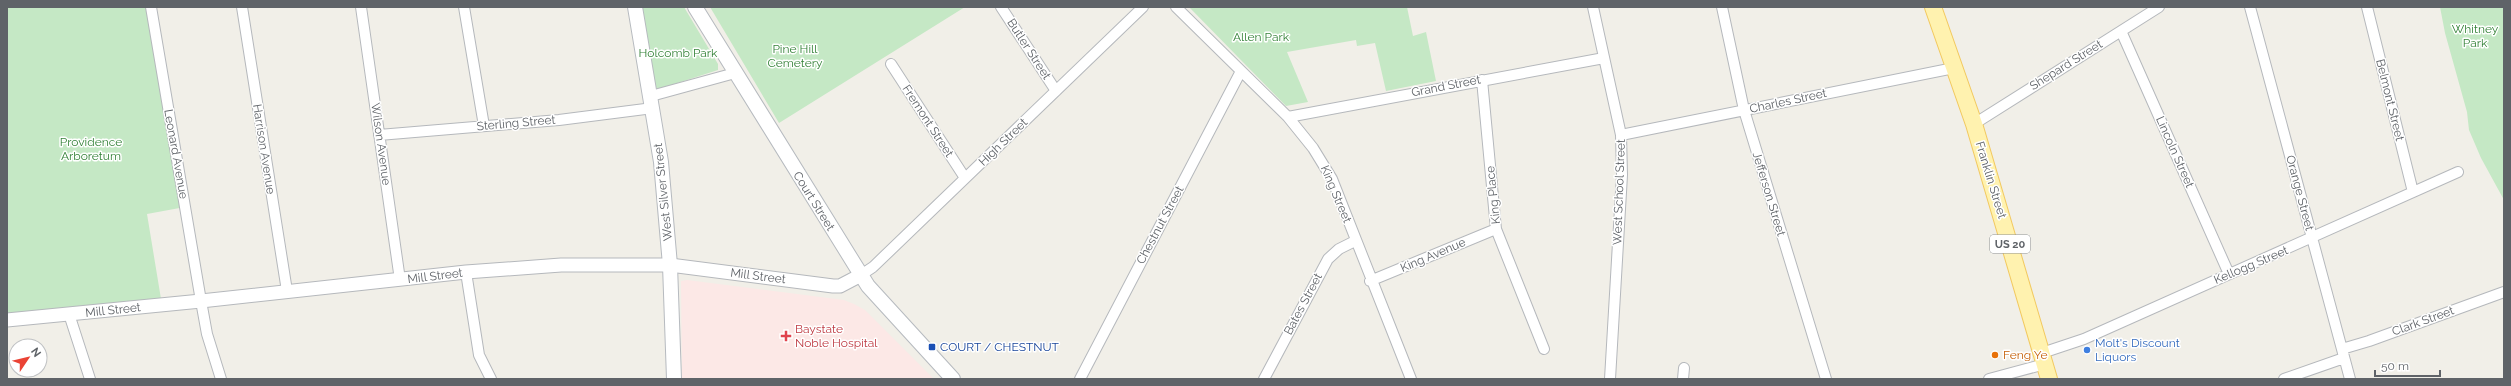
<svg xmlns="http://www.w3.org/2000/svg" width="2511" height="386" font-family="Raleway,sans-serif">
  <style>
    .medical { fill: #fce8e6 }
    .green { fill: #c5e8c5 }
    .lines { fill: none; stroke-linecap: round; stroke-linejoin: round }
    .minor-casing { stroke: #b5b8bc; stroke-width: 12 }
    .tertiary-casing { stroke: #b5b8bc; stroke-width: 15 }
    .secondary-casing { stroke: #b6babf; stroke-width: 16 }
    .primary-casing { stroke: #f2c960; stroke-width: 18 }
    .minor { stroke: #fff; stroke-width: 10 }
    .tertiary { stroke: #fff; stroke-width: 13 }
    .secondary { stroke: #fff; stroke-width: 14 }
    .primary { stroke: #fff2af; stroke-width: 16 }
    .health-dot { fill: #e0444e; stroke: #fff; stroke-width: 1.5 }
    .transit-dot { fill: #1a4fb4; stroke: #fff; stroke-width: 1.5 }
    .shop-dot { fill: #3f7fe0; stroke: #fff; stroke-width: 1.5 }
    .food-dot { fill: #e8710a; stroke: #fff; stroke-width: 1.5 }
    .labels { text-anchor: middle; dominant-baseline: central; stroke-width: 3; stroke-linejoin: round; paint-order: stroke }
    .shield { fill: #fff; stroke: #8f9295; stroke-width: 1 }
    .shield-label { font-size: 11px; font-weight: bold; fill: #5f6368 }
    .park-label { font-size: 12px; fill: #348238; stroke: #fff }
    .street-label { font-size: 12px; fill: #5f6368; stroke: #fff }
    .health-label { font-size: 12px; fill: #be3a42; stroke: #fff; text-anchor: start }
    .shop-label { font-size: 12px; fill: #366cbe; stroke: #fff; text-anchor: start }
    .transit-label { font-size: 12px; fill: #164399; stroke: #fff; text-anchor: start }
    .food-label { font-size: 12px; fill: #c56008; stroke: #fff; text-anchor: start }
  </style>
  <rect width="100%" height="100%" fill="#f1efe8"/>
  <path class="medical" d="M687,280L844,300L854,304L865,310L934,379H682L681,284V281Z"/>
  <path class="green" d="M7,7H152L185,207L147,214L162,305L7,320Z
    M641,7H684L718,64V70L659,89L655,87Z
    M710,7H965L779,123Z
    M1189,7H1407L1413,36L1426,32L1436,81L1386,91L1375,43L1357,46L1356,40L1287,52L1308,102L1286,106Z
    M2440,7H2504V200L2481,158L2469,130L2467,112L2445,33Z"/>
  <g class="lines">
    <g class="minor-casing">
      <path id="minor" d="M151,7L201,301L207,334L221,379
        M242,7L287,291
        M361,7L400,280
        M464,7L484,126
        M1001,7L1056,91
        M1176,7L1288,117L1313,148L1332,179L1411,379
        M1593,7L1621,135L1622,175L1610,379
        M1722,7L1744,110L1826,379
        M2250,7L2350,379
        M2367,7L2413,192
        M2121,31L2229,274
        M891,64L965,178
        M1482,80L1496,229L1544,349
        M651,96L735,73
        M1288,117L1604,58
        M1974,124L2159,7
        M379,135L559,120L653,108
        M1621,135L1954,68
        M466,272L479,355L491,379
        M861,275L873,267L1143,7
        M1370,281L1496,229
        M69,314L90,379
        M2342,349L2369,341L2504,292
        M2042,353L2084,339L2458,172
        M1080,379L1241,71
        M1264,379L1328,259L1339,249L1355,241
        M1683,379L1684,368
        M1989,379L2045,364
        M2284,379L2344,358"/>
    </g>
    <g class="tertiary-casing">
      <path id="tertiary" d="M7,320L201,301L466,272L561,265H670L833,286H840L861,275"/>
    </g>
    <g class="secondary-casing">
      <path id="secondary" d="M635,7L661,162L670,265L674,379
        M695,7L868,286L953,379"/>
    </g>
    <g class="primary-casing">
      <path id="primary" d="M1933,7L1974,124L2049,379"/>
    </g>
    <use href="#minor" class="minor"/>
    <use href="#tertiary" class="tertiary"/>
    <use href="#secondary" class="secondary"/>
    <use href="#primary" class="primary"/>
  </g>
  <path class="health-dot" d="M784 330h4v4h4v4h-4v4h-4v-4h-4v-4h4z"/>
  <rect class="transit-dot" x="928" y="343" width="8" height="8" rx="2"/>
  <circle class="shop-dot" cx="2087" cy="350" r="4"/>
  <circle class="food-dot" cx="1995" cy="355" r="4"/>
  <g class="labels">
    <rect class="shield" x="1990" y="235" width="40" height="18" rx="3"/>
    <g class="shield-label">
      <text x="2010" y="244">US 20</text>
    </g>
    <g class="park-label">
      <text x="2475" y="29">Whitney<tspan x="2475" dy="14">Park</tspan></text>
      <text x="1261" y="37">Allen Park</text>
      <text x="795" y="49">Pine Hill<tspan x="795" dy="14">Cemetery</tspan></text>
      <text x="678" y="53">Holcomb Park</text>
      <text x="91" y="142">Providence<tspan x="91" dy="14">Arboretum</tspan></text>
    </g>
    <g class="street-label">
      <text transform="translate(1029 49) rotate(57)">Butler Street</text>
      <text transform="translate(2066 65) rotate(-32)">Shepard Street</text>
      <text transform="translate(1446 86) rotate(-11)">Grand Street</text>
      <text transform="translate(2390 100) rotate(76)">Belmont Street</text>
      <text transform="translate(1788 101) rotate(-12)">Charles Street</text>
      <text transform="translate(928 121) rotate(57)">Fremont Street</text>
      <text transform="translate(516 123) rotate(-5)">Sterling Street</text>
      <text transform="translate(1003 142) rotate(-44)">High Street</text>
      <text transform="translate(381 144) rotate(82)">Wilson Avenue</text>
      <text transform="translate(264 149) rotate(81)">Harrison Avenue</text>
      <text transform="translate(2175 152) rotate(66)">Lincoln Street</text>
      <text transform="translate(176 154) rotate(80)">Leonard Avenue</text>
      <text transform="translate(1991 180) rotate(73)">Franklin Street</text>
      <text transform="translate(663 192) rotate(-96)">West Silver Street</text>
      <text transform="translate(1619 192) rotate(-88)">West School Street</text>
      <text transform="translate(2300 193) rotate(75)">Orange Street</text>
      <text transform="translate(1336 194) rotate(67)">King Street</text>
      <text transform="translate(1769 194) rotate(73)">Jefferson Street</text>
      <text transform="translate(1493 195) rotate(-96)">King Place</text>
      <text transform="translate(814 201) rotate(58)">Court Street</text>
      <text transform="translate(1160 225) rotate(-62)">Chestnut Street</text>
      <text transform="translate(1433 255) rotate(-23)">King Avenue</text>
      <text transform="translate(2251 265) rotate(-23)">Kellogg Street</text>
      <text transform="translate(435 276) rotate(-7)">Mill Street</text>
      <text transform="translate(758 276) rotate(7)">Mill Street</text>
      <text transform="translate(1303 304) rotate(-62)">Bates Street</text>
      <text transform="translate(113 310) rotate(-6)">Mill Street</text>
      <text transform="translate(2423 321) rotate(-20)">Clark Street</text>
    </g>
    <g class="health-label">
      <text x="795" y="329">Baystate<tspan x="795" dy="14">Noble Hospital</tspan></text>
    </g>
    <g class="shop-label">
      <text x="2095" y="343">Molt's Discount<tspan x="2095" dy="14">Liquors</tspan></text>
    </g>
    <g class="transit-label">
      <text x="940" y="347">COURT / CHESTNUT</text>
    </g>
    <g class="food-label">
      <text x="2003" y="355">Feng Ye</text>
    </g>
  </g>
  <rect width="2511" height="386" fill="none" stroke="#5f6368" stroke-width="16"/>
  <g transform="translate(28 358) rotate(55)"><circle r="19" fill="#ffffff" stroke="#bfc1c3"/>
  <path d="M0-3L7 15L0 10L-7 15Z" fill="#ea4335"/>
  <text y="-6" font-size="11" font-weight="bold" text-anchor="middle" fill="#5f6368">N</text>
  </g>
  <path d="M2375 370v6h65v-6" fill="none" stroke="#5f6368" stroke-width="2"/>
  <text x="2381" y="370" font-size="12" fill="#5f6368" stroke="#ffffff" stroke-width="3" paint-order="stroke">50 m</text>
</svg>
